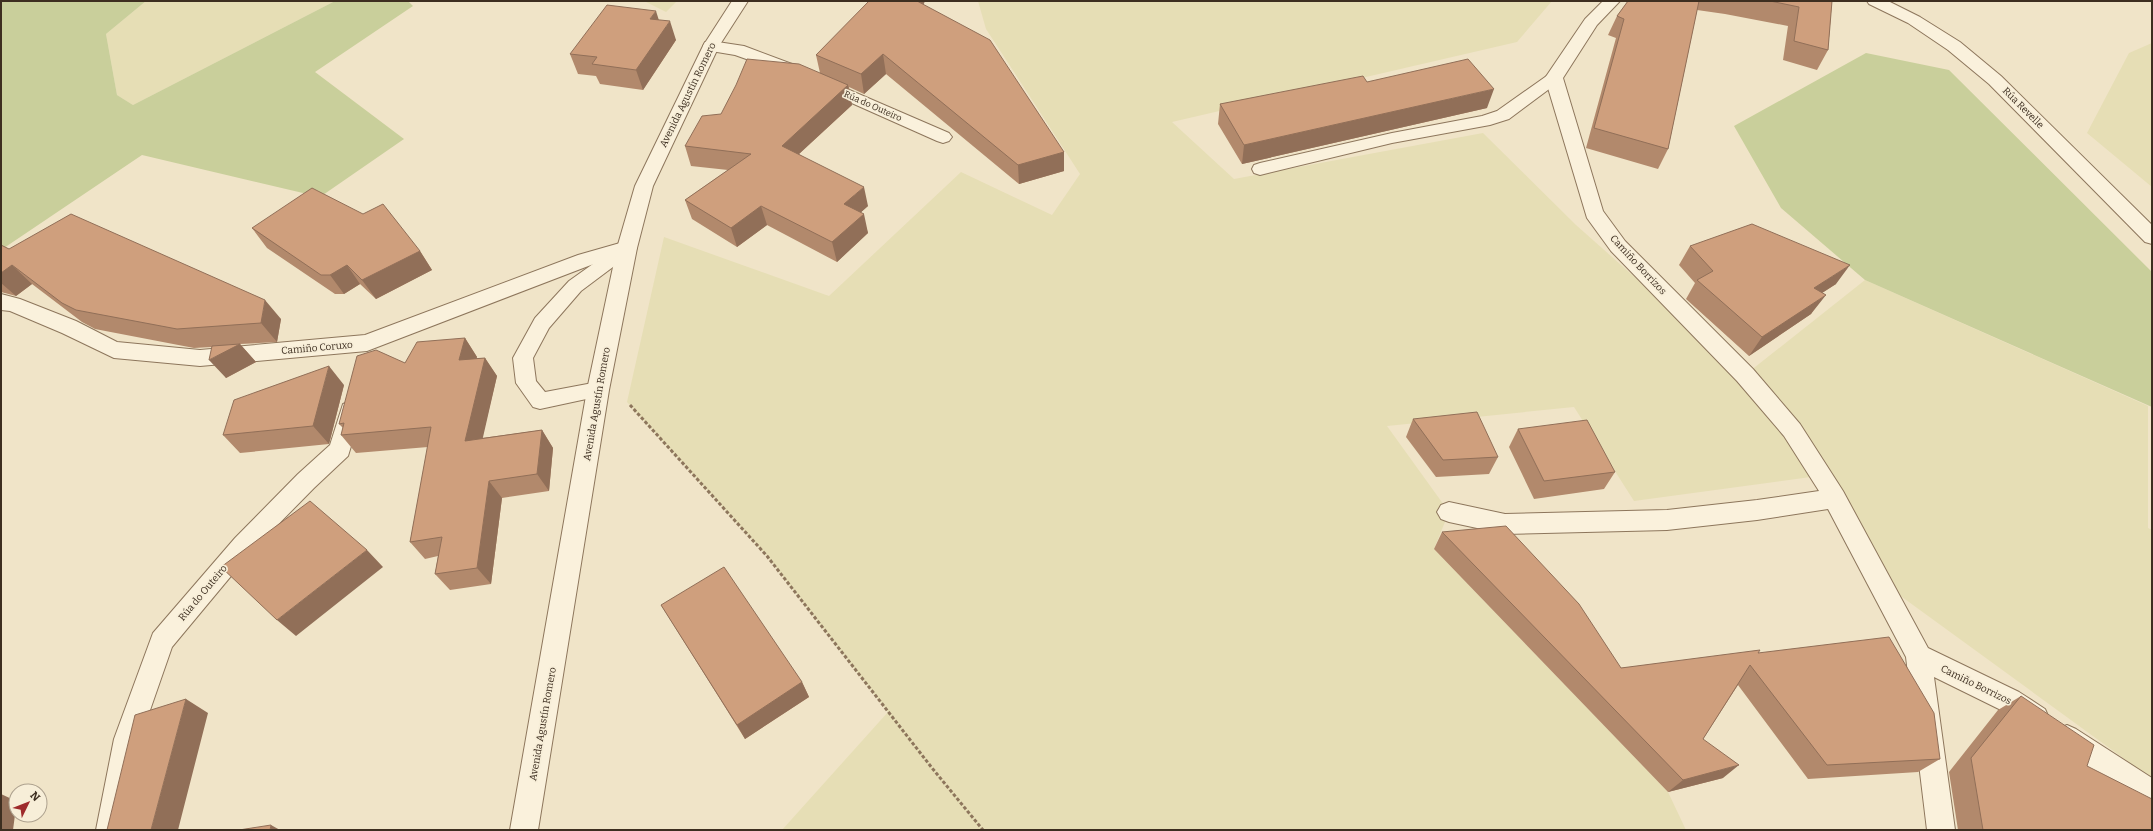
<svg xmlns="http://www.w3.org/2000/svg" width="2153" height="831" font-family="Bitter,serif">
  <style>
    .farmland { fill: #e6deb5 }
    .green { fill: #c9cf9b }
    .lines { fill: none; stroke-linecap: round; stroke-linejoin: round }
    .service-casing { stroke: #8d765c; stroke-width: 2 }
    .minor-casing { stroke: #8d765c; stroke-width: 2 }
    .tertiary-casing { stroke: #8d765c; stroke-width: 2 }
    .path { stroke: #8d765c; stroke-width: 3; stroke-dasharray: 3.5 2; stroke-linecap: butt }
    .service { fill: #faf1dc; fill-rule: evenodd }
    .minor { fill: #faf1dc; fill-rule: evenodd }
    .tertiary { fill: #faf1dc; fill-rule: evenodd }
    .wall { fill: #b2896c }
    .shaded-wall { fill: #916f58 }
    .building { fill: #cf9f7d; stroke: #916f58 }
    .labels { text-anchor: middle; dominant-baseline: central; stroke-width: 3.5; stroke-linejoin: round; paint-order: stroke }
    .far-street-label { font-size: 9px; fill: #3d2e20; stroke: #f7eed8 }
    .street-label { font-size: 10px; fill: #3d2e20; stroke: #f7eed8 }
  </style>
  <rect width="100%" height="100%" fill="#f0e4c8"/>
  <path class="farmland" d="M146,1H335L133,105L117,95L106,34Z
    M644,1H677L666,12Z
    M978,1H1552L1517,42L1172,122L1234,179L1483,133L1576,225L1745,375L1865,280L2148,406V528L2152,530V779L1880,581L1818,476L1634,501L1574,407L1387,426L1449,512L1434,549L1668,792L1686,830H782L888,712L767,556L627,402L664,237L829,296L961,172L1052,215L1080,174L986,29Z
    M2152,43V187L2087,133L2129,53Z"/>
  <path class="green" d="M2,1H146L106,34L117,95L133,105L335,1H408L413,6L315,72L404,139L320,197L142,155L1,250Z
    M1866,53L1949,70L2152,272V407L1865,280L1781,208L1734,126Z"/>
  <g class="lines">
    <g class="service-casing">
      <path id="service" d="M1554,73L1560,75L1562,78L1560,81L1509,119L1490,125L1392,143L1260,175L1254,173L1252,169L1254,165L1260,163L1392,133L1482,116L1497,111L1548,75Z
        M627,242L633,244L636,248L633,252L581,291L549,328L533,358L536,381L545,392L598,382L605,385L608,390L605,395L540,409L533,407L516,383L513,358L535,318L569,281L621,244Z"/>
    </g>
    <g class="minor-casing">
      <path id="minor" d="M1603,1H1620L1597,25L1563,78L1603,211L1625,241L1753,369L1800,424L1843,491L1928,648L2019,692L2045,709L2049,718L2045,727L2036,731L2027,727L2001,710L1934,677L1955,830H1927L1906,657L1828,509L1757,520L1667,530L1505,534L1449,522L1441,519L1437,512L1441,505L1449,502L1505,514L1667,510L1757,500L1819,491L1784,436L1737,381L1611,251L1587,218L1545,78L1585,19Z
        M1867,1H1888L1920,17L1960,42L2001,76L2152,225V244L2145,242L1989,84L1948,50L1908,23L1869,4Z
        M711,41L744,46L800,67L803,71L800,75L794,76L735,55L705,50L703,46L705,42Z
        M824,79L949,133L952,137L949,141L943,143L937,141L818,88L815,84L818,80Z
        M627,241L634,243L637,248L634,253L591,265L367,351L200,366L114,358L62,333L10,311L1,310V294L20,299L76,321L117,342L200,350L365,335L578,255Z
        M351,401L359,404L362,410L348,456L314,488L251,552L172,647L140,739L124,830H96L114,739L153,633L235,538L298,474L330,445L343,404Z
        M2067,725L2076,729L2152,778V808L2142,804L2058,747L2054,738L2058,729Z"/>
    </g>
    <g class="tertiary-casing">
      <path id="tertiary" d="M732,1H748L719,46L653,186L637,248L609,390L538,830H510L587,390L617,248L635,186L703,46Z"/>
    </g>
    <path class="path" d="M630,405L767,556L932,768L983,830"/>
    <use href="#service" class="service"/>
    <use href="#minor" class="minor"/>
    <use href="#tertiary" class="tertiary"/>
  </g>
  <path class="wall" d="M1628,1H1832L1828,50L1817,70L1783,60L1788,26L1725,14L1697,10L1668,149L1658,169L1586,148L1616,38L1608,35L1617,16Z
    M923,4L1064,152V171L1019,184L886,74L864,94L849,87L852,105L799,154L868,206L861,212L868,233L837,262L767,225L737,247L692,219L685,200L728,170L691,166L685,146L721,114L820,73L816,55Z
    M659,20L676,40L643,90L600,84L596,76L578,74L570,54Z
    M1367,82L1487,108L1242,164L1218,124L1220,104Z
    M252,228L420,251L432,270L376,299L360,284L344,294H335L267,248Z
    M1,245L9,249L281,319L277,342L240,344L256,362L226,378L212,347L194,348L95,329L82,322L32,284L16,296L1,292Z
    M1690,246L1836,284L1822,293L1811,314L1749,356L1686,299L1695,283L1679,265Z
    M465,338L477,357L476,358H485L497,376L482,438L542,430L553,448L549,491L502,498L491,584L450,590L435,574L438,556L425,559L410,542L428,447L356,453L341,435L343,428L339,424L405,363Z
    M344,385L329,444L240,453L223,435Z
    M1413,419L1498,457L1489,474L1436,477L1406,437Z
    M1518,429L1615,472L1604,489L1534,499L1509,447Z
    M1442,532L1621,668L1758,653L1940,759L1918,772L1808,779L1738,685L1703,739L1723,778L1668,792L1434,549Z
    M661,605L802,682L809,697L745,739Z
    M2021,696L2087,766L2152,830H1958L1949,772L1998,710Z"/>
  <path class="shaded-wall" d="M915,1H925L917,20Z
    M656,11L662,30L650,19Z
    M670,21L676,40L643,90L636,70Z
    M883,54L886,74L864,94L861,74Z
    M848,85L852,105L787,165L782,146Z
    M1494,89L1487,108L1242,164L1244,145Z
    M1064,152V171L1019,184L1018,165Z
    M864,187L868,206L849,223L844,204Z
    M761,206L767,225L737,247L731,228Z
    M864,214L868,233L837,262L832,242Z
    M420,251L432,270L376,299L362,280Z
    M12,265L32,284L16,296L1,283V273Z
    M347,265L360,284L344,294L330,275Z
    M1850,265L1836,284L1800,307L1814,288Z
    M1826,295L1811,314L1749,356L1762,337Z
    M265,300L281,319L277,342L261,323Z
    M465,338L477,357L471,378L459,360Z
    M240,344L256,362L226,378L209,360Z
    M485,358L497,376L478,459L465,441Z
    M329,366L344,385L329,444L313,426Z
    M542,430L553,448L549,491L537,474Z
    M489,481L502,498L491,584L477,568Z
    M367,550L383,567L296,636L277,620Z
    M802,682L809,697L745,739L737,725Z
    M186,699L208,713L178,830H151Z
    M1739,765L1723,778L1668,792L1683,780Z
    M1,794L16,801V807L13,830H1Z
    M271,825L280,830H270Z"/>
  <path class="building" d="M869,1H917L990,40L1064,152L1018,165L883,54L861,74L816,55Z
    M1628,1H1699L1668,149L1594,128L1624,19L1617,16Z
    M1770,1H1832L1828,50L1794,41L1799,7Z
    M607,5L656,11L650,19L670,21L636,70L592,64L597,57L570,54Z
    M747,59L799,64L848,85L782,146L864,187L844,204L864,214L832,242L761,206L731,228L685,200L751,154L685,146L702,116L721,114L736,85Z
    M1468,59L1494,89L1244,145L1220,104L1363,76L1367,82Z
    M312,188L363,214L383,204L420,251L362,280L347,265L330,275H321L252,228Z
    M71,214L265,300L261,323L177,329L76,310L62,303L12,265L1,273V245L9,249Z
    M1752,224L1850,265L1814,288L1826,295L1762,337L1697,280L1713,271L1690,246Z
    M465,338L459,360L485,358L465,441L542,430L537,474L489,481L477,568L435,574L442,537L410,542L431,427L341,435L344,423L339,424L357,356L376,350L405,363L417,342Z
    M240,344L209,360L212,346Z
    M329,366L313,426L223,435L234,400Z
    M1477,412L1498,457L1443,460L1413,419Z
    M1587,420L1615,472L1544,481L1518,429Z
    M310,501L367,550L277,620L221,567Z
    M1506,526L1579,604L1621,668L1760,650L1758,653L1889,637L1934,713L1940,759L1827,765L1750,665L1703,739L1739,765L1683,780L1442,532Z
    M724,567L802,682L737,725L661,605Z
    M2021,696L2094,745L2087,766L2152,799V830H1983L1971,758Z
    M186,699L151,830H107L135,715Z
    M271,825L270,830H239Z"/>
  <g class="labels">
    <g class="far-street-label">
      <text transform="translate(873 106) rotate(24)">Rúa do Outeiro</text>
    </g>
    <g class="street-label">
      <text transform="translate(688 95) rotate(-64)">Avenida Agustín Romero</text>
      <text transform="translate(2023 108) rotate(45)">Rúa Revelle</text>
      <text transform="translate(1638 265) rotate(47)">Camiño Borrizos</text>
      <text transform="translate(317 348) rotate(-5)">Camiño Coruxo</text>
      <text transform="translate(597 404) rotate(-80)">Avenida Agustín Romero</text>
      <text transform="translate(203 593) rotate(-50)">Rúa do Outeiro</text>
      <text transform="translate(1976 685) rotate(26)">Camiño Borrizos</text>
      <text transform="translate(543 724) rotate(-80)">Avenida Agustín Romero</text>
    </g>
  </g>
  <rect width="2153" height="831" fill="none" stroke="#3d2e20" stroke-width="4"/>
  <g transform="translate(28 803) rotate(47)"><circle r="19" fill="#f7eed8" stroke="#ada18e"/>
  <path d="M0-3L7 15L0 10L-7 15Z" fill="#9e2a2b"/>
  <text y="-6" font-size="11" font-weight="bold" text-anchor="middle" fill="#3d2e20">N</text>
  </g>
</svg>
